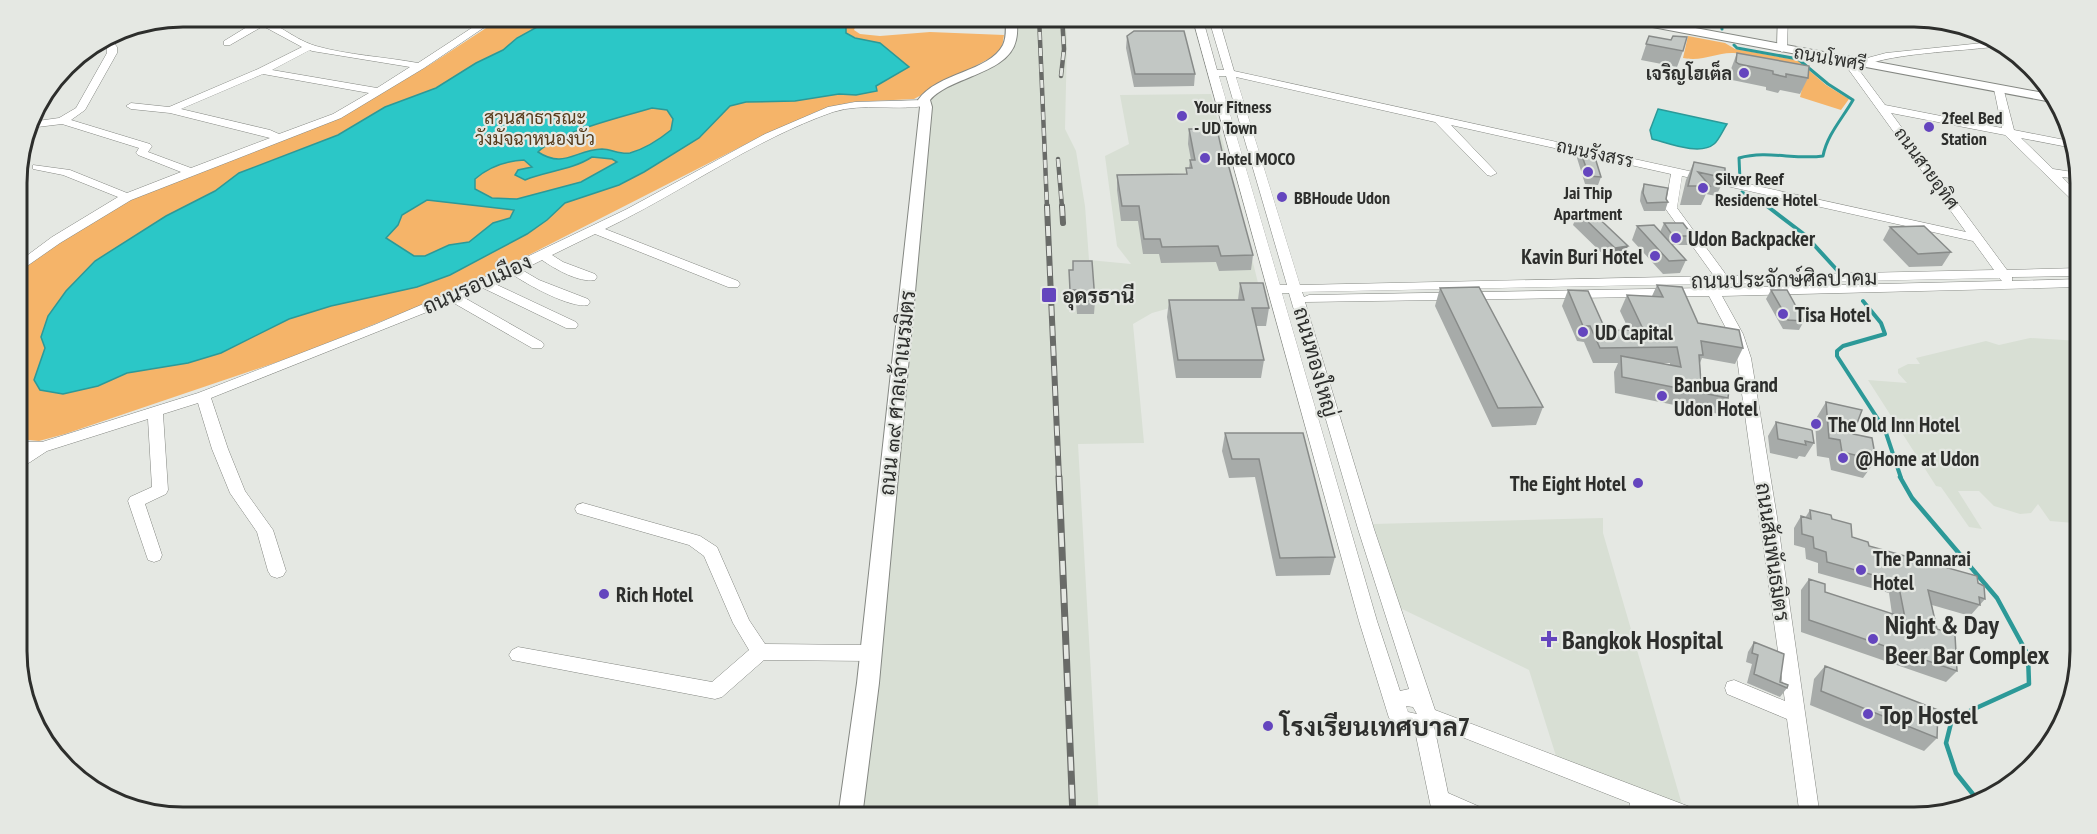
<svg xmlns="http://www.w3.org/2000/svg" width="2097" height="834" font-family="'PT Sans Narrow',Sarabun,sans-serif">
  <style>
    .built { fill: #d8dfd4 }
    .green { fill: #f5b469 }
    .water { fill: #2bc7c7; stroke: #2c9998; stroke-width: 1.5; fill-rule: evenodd }
    .lines { fill: none; stroke-linecap: round; stroke-linejoin: round }
    .stream-far2 { stroke: #2c9998; stroke-width: 3 }
    .stream-far1 { stroke: #2c9998; stroke-width: 4 }
    .stream { stroke: #2c9998; stroke-width: 4.5 }
    .minor-casing { stroke: #848782; stroke-width: 1 }
    .major-casing { stroke: #848782; stroke-width: 2 }
    .minor { fill: #fff; fill-rule: evenodd }
    .major { fill: #fff; fill-rule: evenodd }
    .rail-far2-casing { stroke: #696b68; stroke-width: 4.5 }
    .rail-far1-casing { stroke: #696b68; stroke-width: 6 }
    .rail-casing { stroke: #696b68; stroke-width: 7 }
    .rail-far2 { stroke: #e5e8e3; stroke-width: 3; stroke-dasharray: 8; stroke-linecap: butt }
    .rail-far1 { stroke: #e5e8e3; stroke-width: 4; stroke-dasharray: 10; stroke-linecap: butt }
    .rail { stroke: #e5e8e3; stroke-width: 4.5; stroke-dasharray: 14; stroke-linecap: butt }
    .wall { fill: #a7aba9; fill-rule: evenodd }
    .shaded-wall { fill: #888b89 }
    .building { fill: #c2c7c4; stroke: #888b89; stroke-width: 1.5 }
    .poi-dot { fill: #6445be; stroke: #e5e8e3; stroke-width: 2 }
    .labels { text-anchor: middle; dominant-baseline: central; stroke-width: 4.5; stroke-linejoin: round; paint-order: stroke }
    .far-street-label { font-size: 18px; fill: #2d2e2c; stroke: #e5e8e3 }
    .far-poi-label { font-size: 18px; font-weight: bold; fill: #2d2e2c; stroke: #e5e8e3; text-anchor: start }
    .far-park-label { font-size: 18px; fill: #563b1b; stroke: #e5e8e3 }
    .poi-label { font-size: 21px; font-weight: bold; fill: #2d2e2c; stroke: #e5e8e3; text-anchor: start }
    .street-label { font-size: 21px; fill: #2d2e2c; stroke: #e5e8e3 }
    .near-poi-label { font-size: 26px; font-weight: bold; fill: #2d2e2c; stroke: #e5e8e3; text-anchor: start }
    .rim { fill: none; stroke: #2d2e2c; stroke-width: 3 }
  </style>
  <rect width="100%" height="100%" fill="#e5e8e3"/>
  <path class="built" d="M1014,17H1065L1067,40L1065,129L1076,151L1085,206L1089,260L1131,264L1117,246L1105,156L1129,144L1120,95L1211,94L1263,303L1177,306L1152,313L1133,324L1144,443L1078,444L1099,817H859L932,96L1008,53L1014,47Z
    M2030,338L2080,341V526L2074,523L2050,521L2038,504L2031,513L2020,514L1994,506L1979,491H1958L1982,529L1969,527L1941,487L1936,486L1868,380L1907,383L1898,373V369L1908,364H1920L1916,358L1986,341L1999,345Z
    M1603,518V533L1683,808L1556,756L1529,670L1400,608L1373,524Z"/>
  <path class="green" d="M847,16L857,22L854,30L860,34L880,36L930,32L1004,35L1002,47L992,57L914,99L852,102L818,111L756,139L462,289L295,356L65,434L39,441L18,439L17,278L30,261L130,199L337,119L431,64L503,17Z
    M1688,36L1725,43L1735,49L1797,60L1826,85L1849,99L1841,110L1800,97L1804,81C1783,72 1757,55 1734,53C1716,52 1704,62 1683,58Z"/>
  <path class="water" d="M557,16L836,17L846,24V33L855,38L880,43L909,67L876,86L877,91L856,95L839,94L795,101L746,102L730,106L699,138L644,172L619,185L565,203L547,220L527,234L450,275L417,287L331,306L289,319L221,353L188,363L127,373L98,386L63,394L40,390L34,380L45,348L41,337L48,316L66,291L95,261L166,216L215,191L239,173L338,135L385,107L436,88L476,63L503,50L517,38ZM652,108L667,110L673,119L671,130C660,139 644,149 630,153C621,155 611,149 602,149C575,150 564,169 538,152C557,132 625,116 652,108ZM592,157L612,159L617,162L581,182L517,199L492,198L475,189V179C489,167 507,161 524,160L532,167L518,170L515,175L525,180C547,171 572,170 592,157ZM427,200L514,210L510,218L493,223L469,242L449,245L425,256H414L386,238L398,225L402,215Z
    M1658,109L1727,124C1723,130 1719,140 1714,144C1700,156 1668,143 1652,139L1650,130Z"/>
  <g class="lines">
    <path class="stream-far2" d="M1720,16L1722,29
      M1734,45L1737,48L1798,59L1828,84L1853,100C1842,119 1827,135 1823,156C1795,160 1767,150 1739,158L1740,180
      M1742,192L1770,207"/>
    <path class="stream-far1" d="M1767,206L1805,235L1837,270
      M1863,301L1881,323L1885,334L1843,346L1837,351V356L1885,430L1901,478"/>
    <path class="stream" d="M1900,477L1912,498L1997,598L2028,655L2029,684L1952,719L1946,743L1956,773L1976,798"/>
    <g class="minor-casing">
      <path id="minor" d="M243,16C273,16 289,38 316,46C347,55 386,57 418,63L490,16H501L424,68L341,118L131,200L60,243L17,273V263L52,237L118,197L63,175L33,169V165L70,170L127,193L181,172L138,155L136,153L139,148L62,124L29,128L30,122L59,118L76,108L107,53V47L102,40L119,29L153,23L110,38L117,47V53L85,110L71,120L150,144L152,146L148,152L191,168L270,138L170,113L131,109L126,106L131,103L169,107L258,69L302,47L263,26L230,45H224V41L255,22ZM310,50L312,51L410,67L377,88L272,70ZM263,74L369,93L333,114L279,134L270,130L181,109Z
        M331,16H342L332,23L327,20Z
        M1192,16H1202L1217,70H1224L1208,16H1218L1234,71L1966,232L1849,70L1856,61L1886,53L1992,42L1999,46C1972,51 1874,53 1859,70L1885,105L2002,128L1994,89L2003,87L2014,130L2070,141L2073,148L2021,138L2053,169L2079,173V179L2062,177L2079,194V204L2075,203L2005,135L1891,113L2007,270L2079,268V276L2012,277V281L2079,279V287L1722,296L1743,334L1751,358L1777,517L1820,817H1800L1787,719L1727,694L1725,688L1727,682L1734,680L1785,701L1737,358L1729,334L1709,296L1305,302L1374,529L1435,710L1698,810L1701,817H1667L1649,810L1647,817H1627L1630,803L1434,726L1448,793L1487,810L1490,817H1458L1453,815V817H1433L1415,731L1397,727L1389,718L1359,621ZM1219,76H1226L1287,285H1280ZM1236,77L1435,122L1487,175L1491,176L1497,173L1495,171L1451,125L1671,174L1665,208L1714,276L1300,285ZM1682,176L1973,241L1994,270L1727,276L1677,208ZM1999,278L2002,281L1718,288L1713,284ZM1706,284L1705,288L1309,295L1304,297L1302,292ZM1282,293H1289L1358,529L1409,689L1400,691L1377,621ZM1406,706L1413,707L1417,714L1408,712Z
        M1778,16H1788L1787,49L1782,52L1777,49Z
        M925,100L930,103L929,105C898,112 864,102 833,112C753,140 682,192 605,229L738,281L740,284L738,287H728L595,234L552,255L563,262L595,274L597,277L595,280C579,283 555,269 542,260L522,270L539,280L588,299L590,302L588,305C571,309 526,284 512,274L493,283L576,322L578,325L576,328H566L483,288L463,297L542,342L544,345L542,348H532L452,302L211,398L228,449L245,491L273,530L286,571L283,576L277,578L271,576L268,571L257,532L230,493L212,449L198,403L163,414L168,490L166,494L145,504L162,555L160,560L154,562L148,560L128,501L130,497L152,487L148,419L47,451L18,470V457L24,452H18V442H42L198,393L374,325L468,285L627,209L765,134L828,107L855,102Z
        M583,503L700,536L717,547L749,620L765,644L871,645L877,648L880,653L877,658L871,661L764,660L722,697L715,699L512,660L509,655L512,650L518,647L712,682L749,650L733,623L704,556L689,545L577,513L575,509L577,505Z"/>
    </g>
    <g class="major-casing">
      <path id="major" d="M1005,16H1017C1017,24 1018,32 1016,40C1009,74 951,76 930,100L932,107L879,683L862,817H838L857,683L920,107L918,100C938,72 989,72 1003,45C1007,36 1006,25 1005,16Z
        M1605,16H1631L2049,94L2052,102L1610,19Z"/>
    </g>
    <use href="#minor" class="minor"/>
    <use href="#major" class="major"/>
    <g class="rail-far2-casing">
      <path id="rail-far2" d="M1039,16L1047,207
        M1061,76L1064,49L1062,16
        M1058,159L1062,207"/>
    </g>
    <g class="rail-far1-casing">
      <path id="rail-far1" d="M1047,206L1059,478
        M1062,206L1063,223"/>
    </g>
    <g class="rail-casing">
      <path id="rail" d="M1059,477L1073,817"/>
    </g>
    <use href="#rail-far2" class="rail-far2"/>
    <use href="#rail-far1" class="rail-far1"/>
    <use href="#rail" class="rail"/>
  </g>
  <path class="wall" d="M1127,36L1195,74L1194,86L1134,87L1126,48Z
    M1649,36L1671,40L1683,51L1677,67L1641,60Z
    M1737,53L1808,78L1800,94L1780,90L1778,93L1766,90V87L1732,80L1730,78L1731,69Z
    M1189,129L1224,160L1253,255L1251,270L1219,271L1216,262L1161,263L1159,254H1143L1138,221H1121L1117,190V175L1186,174V168H1189L1190,160H1191L1188,144Z
    M1580,150L1601,177L1598,185L1585,184L1577,158Z
    M1694,162L1725,178L1716,196L1706,194L1701,205H1680L1686,180Z
    M1644,184L1668,202L1665,211H1644L1640,201L1641,192Z
    M1578,212L1628,246L1622,259L1610,261L1573,225Z
    M1664,223L1693,236L1689,245H1672L1686,260L1680,273L1663,274L1632,240L1637,226L1660,232Z
    M1890,227L1951,252L1942,266L1909,267L1883,240Z
    M1073,261L1095,301L1094,314H1077L1076,303H1070L1069,270H1073Z
    M1240,283L1269,308L1266,326H1256L1264,360L1261,378H1176L1167,317L1169,300H1238Z
    M1657,285L1698,323L1743,348L1735,364L1702,358L1700,363L1701,383L1728,398L1719,414L1615,393L1614,372L1618,363H1593L1584,342L1577,341L1562,306L1568,290L1606,331L1629,330L1620,311L1627,295L1652,296ZM1656,363H1670V365Z
    M1440,288L1543,407L1536,425L1492,427L1435,306Z
    M1771,290L1804,321L1799,330L1783,329L1766,299Z
    M1826,402L1876,460L1863,478L1831,470L1829,458L1817,456L1815,420Z
    M1776,422L1814,443L1805,457L1799,456L1797,459L1770,453L1768,436Z
    M1225,433H1303L1335,557L1330,575L1276,576L1255,477L1229,478L1222,451Z
    M1810,510L1832,519L1852,537L1869,546L1978,583L1985,599L1970,616L1932,605L1937,629L1957,671L1946,682L1801,632V590L1809,579L1825,592L1892,614L1889,593L1818,573V563L1806,559L1805,548L1794,545V528L1801,516L1805,518Z
    M1754,642L1780,682L1787,688L1780,697L1747,683L1752,664L1746,662L1748,652Z
    M1825,666L1937,738L1924,751L1810,705L1814,679Z
    M1894,812L1910,817H1889Z"/>
  <path class="shaded-wall" d="M1628,246L1622,259L1610,261L1615,248Z"/>
  <path class="building" d="M1134,31H1184L1195,74H1135L1127,36Z
    M1649,36L1671,40L1673,36L1687,37L1683,51L1646,44Z
    M1737,53L1809,66L1808,78L1786,74V77L1773,74V71L1739,64L1736,62Z
    M1189,129H1217L1224,160H1227L1253,255L1221,256L1218,246L1162,247L1160,239H1144L1139,206H1122L1117,175L1187,174L1186,168H1192L1190,160H1195Z
    M1580,150L1593,151L1601,177L1589,176Z
    M1694,162L1725,168V178L1698,172L1710,186H1688Z
    M1644,184L1668,188L1666,199L1668,202L1647,203L1643,193Z
    M1590,210L1628,246L1615,248L1578,212Z
    M1664,223H1683L1693,236H1673Z
    M1654,225L1686,260L1669,261L1637,226Z
    M1924,226L1951,252L1918,254L1890,227Z
    M1073,261H1092L1095,301H1077L1076,290H1070L1069,270H1073Z
    M1240,283H1263L1269,308H1252L1264,360H1178L1169,300H1244Z
    M1657,285L1682,287L1698,323L1739,330L1743,348L1701,341L1703,355H1699L1701,383L1729,389L1728,398L1622,377L1621,356L1681,367L1677,347L1600,348L1590,326H1583L1568,290L1588,291L1606,331L1643,329L1627,295L1663,297Z
    M1479,287L1543,407L1498,408L1440,288Z
    M1771,290H1787L1804,321L1788,320Z
    M1826,402L1862,410L1853,434L1872,438L1876,460L1842,452L1840,440L1829,438Z
    M1776,422L1812,430L1814,443L1805,441L1806,445L1778,439Z
    M1225,433H1303L1335,557L1280,558L1259,459H1232Z
    M1810,510L1831,515L1832,519L1851,524L1852,537L1868,542L1869,546L1977,576L1978,583L1984,586L1985,599L1979,597L1980,605L1928,590L1937,629L1955,635L1957,671L1809,620V579L1825,584V592L1905,618L1898,582L1827,562L1826,552L1814,548L1813,537L1802,534L1801,516L1811,519Z
    M1754,642L1784,654L1780,682L1788,685L1787,688L1754,674L1758,655L1752,653Z
    M1825,666L1938,710L1937,738L1821,691Z
    M1894,812L1910,817H1894Z"/>
  <g class="poi-dot">
    <circle cx="1744" cy="73" r="6"/>
    <circle cx="1182" cy="116" r="6"/>
    <circle cx="1929" cy="127" r="6"/>
    <circle cx="1205" cy="158" r="6"/>
    <circle cx="1588" cy="172" r="6"/>
    <circle cx="1703" cy="188" r="6"/>
    <circle cx="1282" cy="197" r="6"/>
    <circle cx="1676" cy="238" r="6"/>
    <circle cx="1655" cy="256" r="6"/>
    <rect x="1041" y="287" width="16" height="16" rx="3"/>
    <circle cx="1783" cy="314" r="6"/>
    <circle cx="1583" cy="332" r="6"/>
    <circle cx="1662" cy="396" r="6"/>
    <circle cx="1816" cy="424" r="6"/>
    <circle cx="1843" cy="458" r="6"/>
    <circle cx="1638" cy="483" r="6"/>
    <circle cx="1861" cy="570" r="6"/>
    <circle cx="604" cy="594" r="6"/>
    <path d="M1546 630h6v6h6v6h-6v6h-6v-6h-6v-6h6z"/>
    <circle cx="1873" cy="639" r="6"/>
    <circle cx="1868" cy="714" r="6"/>
    <circle cx="1268" cy="726" r="6"/>
  </g>
  <g class="labels">
    <g class="far-street-label">
      <text transform="translate(1830 58) rotate(10)">ถนนโพศรี</text>
      <text transform="translate(1595 153) rotate(12)">ถนนรังสรร</text>
      <text transform="translate(1927 168) rotate(54)">ถนนสายอุทิศ</text>
    </g>
    <g class="far-poi-label">
      <text x="1732" y="73" text-anchor="end">เจริญโฮเต็ล</text>
      <text x="1194" y="106">Your Fitness<tspan x="1194" dy="21">- UD Town</tspan></text>
      <text x="1941" y="117">2feel Bed<tspan x="1941" dy="21">Station</tspan></text>
      <text x="1217" y="158">Hotel MOCO</text>
      <text x="1715" y="178">Silver Reef<tspan x="1715" dy="21">Residence Hotel</tspan></text>
      <text x="1588" y="192" text-anchor="middle">Jai Thip<tspan x="1588" dy="21">Apartment</tspan></text>
      <text x="1294" y="197">BBHoude Udon</text>
    </g>
    <g class="far-park-label">
      <text x="535" y="117">สวนสาธารณะ<tspan x="535" dy="21">วังมัจฉาหนองบัว</tspan></text>
    </g>
    <g class="poi-label">
      <text x="1688" y="238">Udon Backpacker</text>
      <text x="1643" y="256" text-anchor="end">Kavin Buri Hotel</text>
      <text x="1062" y="295">อุดรธานี</text>
      <text x="1795" y="314">Tisa Hotel</text>
      <text x="1595" y="332">UD Capital</text>
      <text x="1674" y="384">Banbua Grand<tspan x="1674" dy="24">Udon Hotel</tspan></text>
      <text x="1828" y="424">The Old Inn Hotel</text>
      <text x="1855" y="458">@Home at Udon</text>
      <text x="1626" y="483" text-anchor="end">The Eight Hotel</text>
      <text x="1873" y="558">The Pannarai<tspan x="1873" dy="24">Hotel</tspan></text>
      <text x="616" y="594">Rich Hotel</text>
    </g>
    <g class="street-label">
      <text transform="translate(1784 279) rotate(-1)">ถนนประจักษ์ศิลปาคม</text>
      <text transform="translate(477 284) rotate(-24)">ถนนรอบเมือง</text>
      <text transform="translate(1316 362) rotate(74)">ถนนทองใหญ่</text>
      <text transform="translate(897 393) rotate(-84)">ถนน ๓๙ ศาลเจ้าเนรมิตร</text>
      <text transform="translate(1773 552) rotate(82)">ถนนสัมพันธมิตร</text>
    </g>
    <g class="near-poi-label">
      <text x="1885" y="624">Night &amp; Day<tspan x="1885" dy="30">Beer Bar Complex</tspan></text>
      <text x="1562" y="639">Bangkok Hospital</text>
      <text x="1880" y="714">Top Hostel</text>
      <text x="1280" y="726">โรงเรียนเทศบาล7</text>
    </g>
  </g>
  <path d="M0 0H2097V834H0ZM183 27H1914A156 156 0 0 1 2070 183V651A156 156 0 0 1 1914 807H183A156 156 0 0 1 27 651V183A156 156 0 0 1 183 27Z" fill="#e5e8e3" fill-rule="evenodd"/>
  <path class="rim" d="M183 27H1914A156 156 0 0 1 2070 183V651A156 156 0 0 1 1914 807H183A156 156 0 0 1 27 651V183A156 156 0 0 1 183 27Z"/>
</svg>
